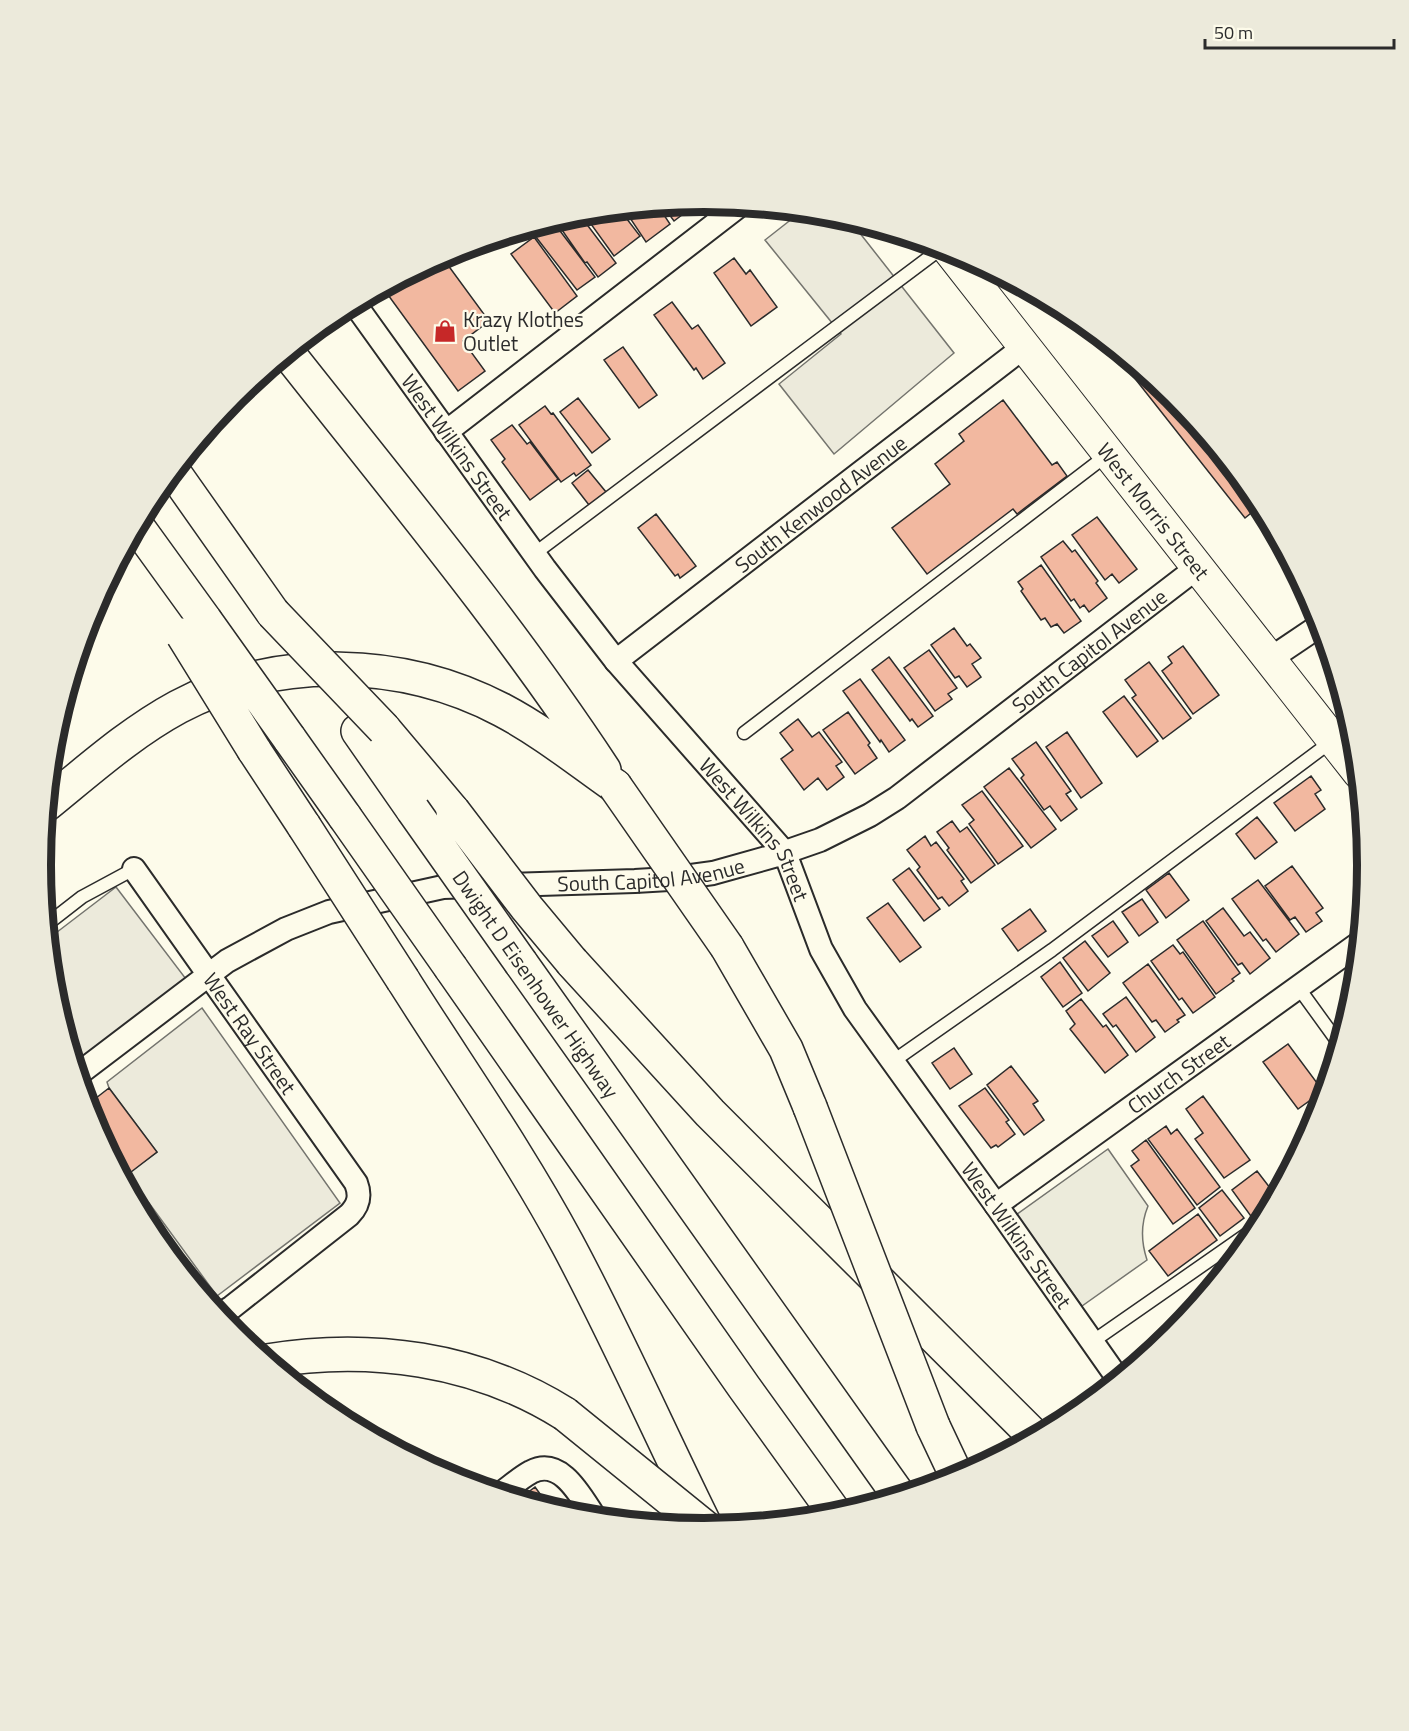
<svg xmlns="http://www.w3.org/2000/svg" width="1409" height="1731" font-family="'Titillium Web',sans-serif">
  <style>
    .green { fill: #ecebdb; stroke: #74746e; stroke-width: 1.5 }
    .parking { fill: #eceadb; stroke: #74746e; stroke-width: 1.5 }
    .building { fill: #f2b8a0; stroke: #2b2b2b; stroke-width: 1.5 }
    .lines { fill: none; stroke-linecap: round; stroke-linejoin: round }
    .service-casing { stroke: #2b2b2b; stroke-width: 15 }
    .minor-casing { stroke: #2b2b2b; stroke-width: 26 }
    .secondary-casing { stroke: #2b2b2b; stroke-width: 34 }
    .motorway-casing { stroke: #2b2b2b; stroke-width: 36 }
    .service { stroke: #fdfbea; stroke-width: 12 }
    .minor { stroke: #fdfbea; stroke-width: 22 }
    .secondary { stroke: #fdfbea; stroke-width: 32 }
    .motorway { stroke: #fdfbea; stroke-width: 33 }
    .motorway-bridge-casing { stroke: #2b2b2b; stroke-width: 36; stroke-linecap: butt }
    .motorway-bridge { stroke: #fdfbea; stroke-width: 33 }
    .labels { text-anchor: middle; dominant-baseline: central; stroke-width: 4.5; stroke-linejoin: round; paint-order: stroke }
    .poi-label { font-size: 21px; fill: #2b2b2b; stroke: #fdfbea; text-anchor: start }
    .street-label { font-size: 21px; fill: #2b2b2b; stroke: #fdfbea }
    .rim { fill: none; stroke: #2b2b2b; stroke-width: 8 }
  </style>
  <rect width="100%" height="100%" fill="#fdfbea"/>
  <path class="green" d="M1108,1149L1148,1206C1141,1223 1141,1242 1147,1260L1082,1306L1016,1215Z"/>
  <path class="parking" d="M802,211L834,214L848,218L954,353L834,454L779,384L841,334L765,240Z
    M116,887L186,979L74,1065L53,995L48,939Z
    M202,1008L340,1203L217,1296L149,1203L139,1209L90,1118L131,1171L157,1152L109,1088L107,1082Z"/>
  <path class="building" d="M699,202L674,221L663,206Z
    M658,206L670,224L646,242L624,209Z
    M620,210L640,236L614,256L583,213Z
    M579,214L616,263L598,277L587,262L585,263L555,220Z
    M554,223L595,277L577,290L529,228L544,224L548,228Z
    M534,237L577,296L555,313L511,254Z
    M442,257L489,321L463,341L485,371L458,391L383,288Z
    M734,258L746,274L750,270L777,307L751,326L714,273Z
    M672,302L692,329L698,325L725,363L703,379L696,368L694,370L654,315Z
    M1103,338L1174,396L1257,497L1261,505L1245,518Z
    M623,347L657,395L639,408L604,360Z
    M578,398L610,439L592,453L560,412Z
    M1003,400L1052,465L1057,462L1067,476L1017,514L1013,509L927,574L892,528L950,484L935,464L964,441L959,434Z
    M545,406L551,414L553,413L591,465L576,476L574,473L561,482L519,425Z
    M512,425L527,444L530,442L558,479L530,500L502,462L505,459L491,440Z
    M588,470L606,492L589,505L572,483Z
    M656,514L696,566L680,578L678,574L675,576L638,528Z
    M1097,517L1137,569L1119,583L1112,574L1105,580L1072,535Z
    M1063,541L1072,552L1075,550L1098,581L1096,583L1107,598L1089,612L1084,605L1080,608L1074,599L1071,601L1041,557Z
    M1041,565L1081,621L1064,633L1057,624L1051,627L1045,618L1041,620L1021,591L1023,589L1018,582Z
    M954,628L967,646L970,644L981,658L972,664L981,677L967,687L959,676L955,678L931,645Z
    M1183,646L1219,695L1193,714L1162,671L1172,663L1168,657Z
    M929,650L957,688L948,694L952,699L935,711L904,668Z
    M889,657L933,716L918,727L912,719L910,721L872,670Z
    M1149,662L1191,718L1163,739L1132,698L1136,695L1125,680Z
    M860,679L905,740L889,752L881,740L880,742L843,691Z
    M1124,696L1158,741L1137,757L1103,712Z
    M848,712L870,743L868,745L877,758L855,774L823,730Z
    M798,719L812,737L819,732L842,762L836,766L844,777L827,790L818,778L804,790L781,759L793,750L780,733Z
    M1067,732L1102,783L1081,798L1046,747Z
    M1036,742L1071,791L1066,794L1077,809L1061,821L1050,806L1044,810L1021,778L1024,775L1012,759Z
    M1009,768L1056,829L1031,848L984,787Z
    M1311,776L1321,790L1315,794L1325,809L1295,831L1274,803Z
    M982,791L1023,846L998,864L969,824L974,820L962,805Z
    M1257,817L1277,842L1255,859L1236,834Z
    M952,821L960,832L967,827L995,865L971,883L947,850L949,848L937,832Z
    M925,836L931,846L936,842L964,879L961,881L968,891L949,906L942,897L938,899L917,870L920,867L907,850Z
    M1292,866L1323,908L1316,913L1322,921L1306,932L1295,917L1290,920L1265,886Z
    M909,868L940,909L924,921L893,880Z
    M1169,873L1189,900L1166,918L1146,890Z
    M1258,880L1299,934L1276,952L1266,939L1263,941L1232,899Z
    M1142,899L1158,922L1139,936L1122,912Z
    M888,903L921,947L900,962L867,918Z
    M1223,908L1244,936L1250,932L1270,958L1250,974L1242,963L1238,965L1206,921Z
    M1030,909L1046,931L1018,951L1002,929Z
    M1113,921L1128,942L1108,957L1092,936Z
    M1203,921L1240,973L1232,979L1234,981L1216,994L1177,940Z
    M1085,941L1110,973L1088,991L1063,958Z
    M1173,945L1180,954L1183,952L1215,997L1193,1013L1182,998L1179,1000L1151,961Z
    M1060,962L1082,993L1063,1007L1041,977Z
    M1148,964L1185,1015L1177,1020L1179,1022L1165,1032L1156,1020L1152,1022L1123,983Z
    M1126,997L1155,1037L1136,1052L1116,1025L1113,1027L1103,1014Z
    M1081,999L1103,1027L1106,1025L1128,1055L1105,1073L1070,1029L1075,1024L1066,1011Z
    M1353,1005L1345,1030L1336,1018Z
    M1288,1044L1323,1091L1298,1109L1263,1062Z
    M954,1048L972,1074L950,1089L932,1063Z
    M1011,1066L1038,1101L1033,1104L1044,1120L1024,1135L987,1085Z
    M109,1088L157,1152L131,1172L90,1118L87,1105Z
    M985,1088L1009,1120L1006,1122L1015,1134L998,1147L996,1145L991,1148L959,1106Z
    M1203,1096L1250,1160L1224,1178L1195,1139L1203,1133L1186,1109Z
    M1166,1126L1171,1134L1177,1129L1220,1187L1197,1205L1148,1139Z
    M1146,1140L1195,1208L1173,1224L1131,1166L1139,1160L1132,1151Z
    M1257,1171L1277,1197L1272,1205L1253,1219L1232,1190Z
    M1222,1190L1244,1218L1220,1236L1199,1208Z
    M1198,1214L1217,1240L1168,1276L1149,1251Z
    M535,1487L551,1509L518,1500Z"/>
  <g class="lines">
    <g class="service-casing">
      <path id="service" d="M534,554L943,247
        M744,733L1107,455
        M46,925L82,897L134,869
        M1298,987L1340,1045
        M892,1062L1052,950L1332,741
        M1092,1342L1263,1223"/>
    </g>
    <g class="minor-casing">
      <g id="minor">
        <path id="s1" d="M354,303L545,569L616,661L785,853L821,949L855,1009L996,1205L1119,1380"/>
        <path d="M446,432L740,205"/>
        <path d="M1270,659L1322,624"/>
        <path id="s2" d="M616,661L1024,347"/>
        <path id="s3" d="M134,869L356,1183C361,1196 359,1205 349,1215L232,1307L219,1315"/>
        <path id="s4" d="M77,1075L227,961L286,929L329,912L443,887L635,881L669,879L713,873L774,856L820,840L870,815L897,798L1198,567"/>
        <path id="s5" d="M996,1205L1361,942"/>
        <path d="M500,1494C510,1487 520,1478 531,1472C562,1456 582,1499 596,1519"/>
      </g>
    </g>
    <g class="secondary-casing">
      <g id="secondary">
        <path id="s6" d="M948,249L1359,773"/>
      </g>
    </g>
    <g class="motorway-casing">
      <path id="motorway" d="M288,353C396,490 508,624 604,770
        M173,471L273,613
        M137,526L205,620
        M384,729L453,811
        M358,731L413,810
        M289,738L345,817
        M254,750L304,826
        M47,804C89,770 130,733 178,707C277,654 403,658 502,710C542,731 578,760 615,786
        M727,947L786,1049L810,1107
        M572,962L710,1113L1036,1438
        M521,963L900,1497
        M451,968L744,1387L837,1516
        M403,980C458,1067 518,1152 567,1243C617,1336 660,1434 707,1529
        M267,1361C369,1344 476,1358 565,1414
        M933,1426L958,1479"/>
    </g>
    <use href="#service" class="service"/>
    <use href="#minor" class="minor"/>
    <use href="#secondary" class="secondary"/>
    <use href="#motorway" class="motorway"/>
    <g class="motorway-bridge-casing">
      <path id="motorway-bridge" d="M273,613L384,729
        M205,620L289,738
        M183,635L254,750
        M615,786L727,947
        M413,810L521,963
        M453,811L527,908L572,962
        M345,817L451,968
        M304,826L403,980
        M810,1107L933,1426
        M565,1414L707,1529"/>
    </g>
    <use href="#motorway-bridge" class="motorway-bridge"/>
  </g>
  <defs>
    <g id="shop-bare" transform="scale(1.8)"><path d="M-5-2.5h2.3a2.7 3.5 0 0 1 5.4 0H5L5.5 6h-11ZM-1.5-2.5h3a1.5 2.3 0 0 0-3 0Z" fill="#c62828" stroke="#fdfbea" stroke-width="2.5" paint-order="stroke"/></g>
  </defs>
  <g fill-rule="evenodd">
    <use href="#shop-bare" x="445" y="331"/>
  </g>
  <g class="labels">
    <g class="poi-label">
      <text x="463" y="319">Krazy Klothes<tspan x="463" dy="24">Outlet</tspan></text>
    </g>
    <g class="street-label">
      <text stroke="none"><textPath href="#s1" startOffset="177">West Wilkins Street</textPath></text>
      <text stroke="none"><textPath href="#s2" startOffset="258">South Kenwood Avenue</textPath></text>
      <text stroke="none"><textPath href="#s6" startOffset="333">West Morris Street</textPath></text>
      <text stroke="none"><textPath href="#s4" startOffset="1131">South Capitol Avenue</textPath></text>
      <text stroke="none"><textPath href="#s1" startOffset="663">West Wilkins Street</textPath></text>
      <text stroke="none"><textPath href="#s4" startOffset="627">South Capitol Avenue</textPath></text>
      <text transform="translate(536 984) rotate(55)">Dwight D Eisenhower Highway</text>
      <text stroke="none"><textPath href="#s3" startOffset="201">West Ray Street</textPath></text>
      <text stroke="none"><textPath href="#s5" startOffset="225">Church Street</textPath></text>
      <text stroke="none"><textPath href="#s1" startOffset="1149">West Wilkins Street</textPath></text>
    </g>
  </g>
  <path d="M0 0H1409V1731H0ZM51 865a653 653 0 1 1 1306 0a653 653 0 1 1-1306 0Z" fill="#eceadb" fill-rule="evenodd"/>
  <path class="rim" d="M51 865a653 653 0 1 1 1306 0a653 653 0 1 1-1306 0Z"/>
  <path d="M1205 39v9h189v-9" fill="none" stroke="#2b2b2b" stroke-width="3"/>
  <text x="1214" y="39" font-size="18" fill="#2b2b2b" stroke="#fdfbea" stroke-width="4.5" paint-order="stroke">50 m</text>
</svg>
